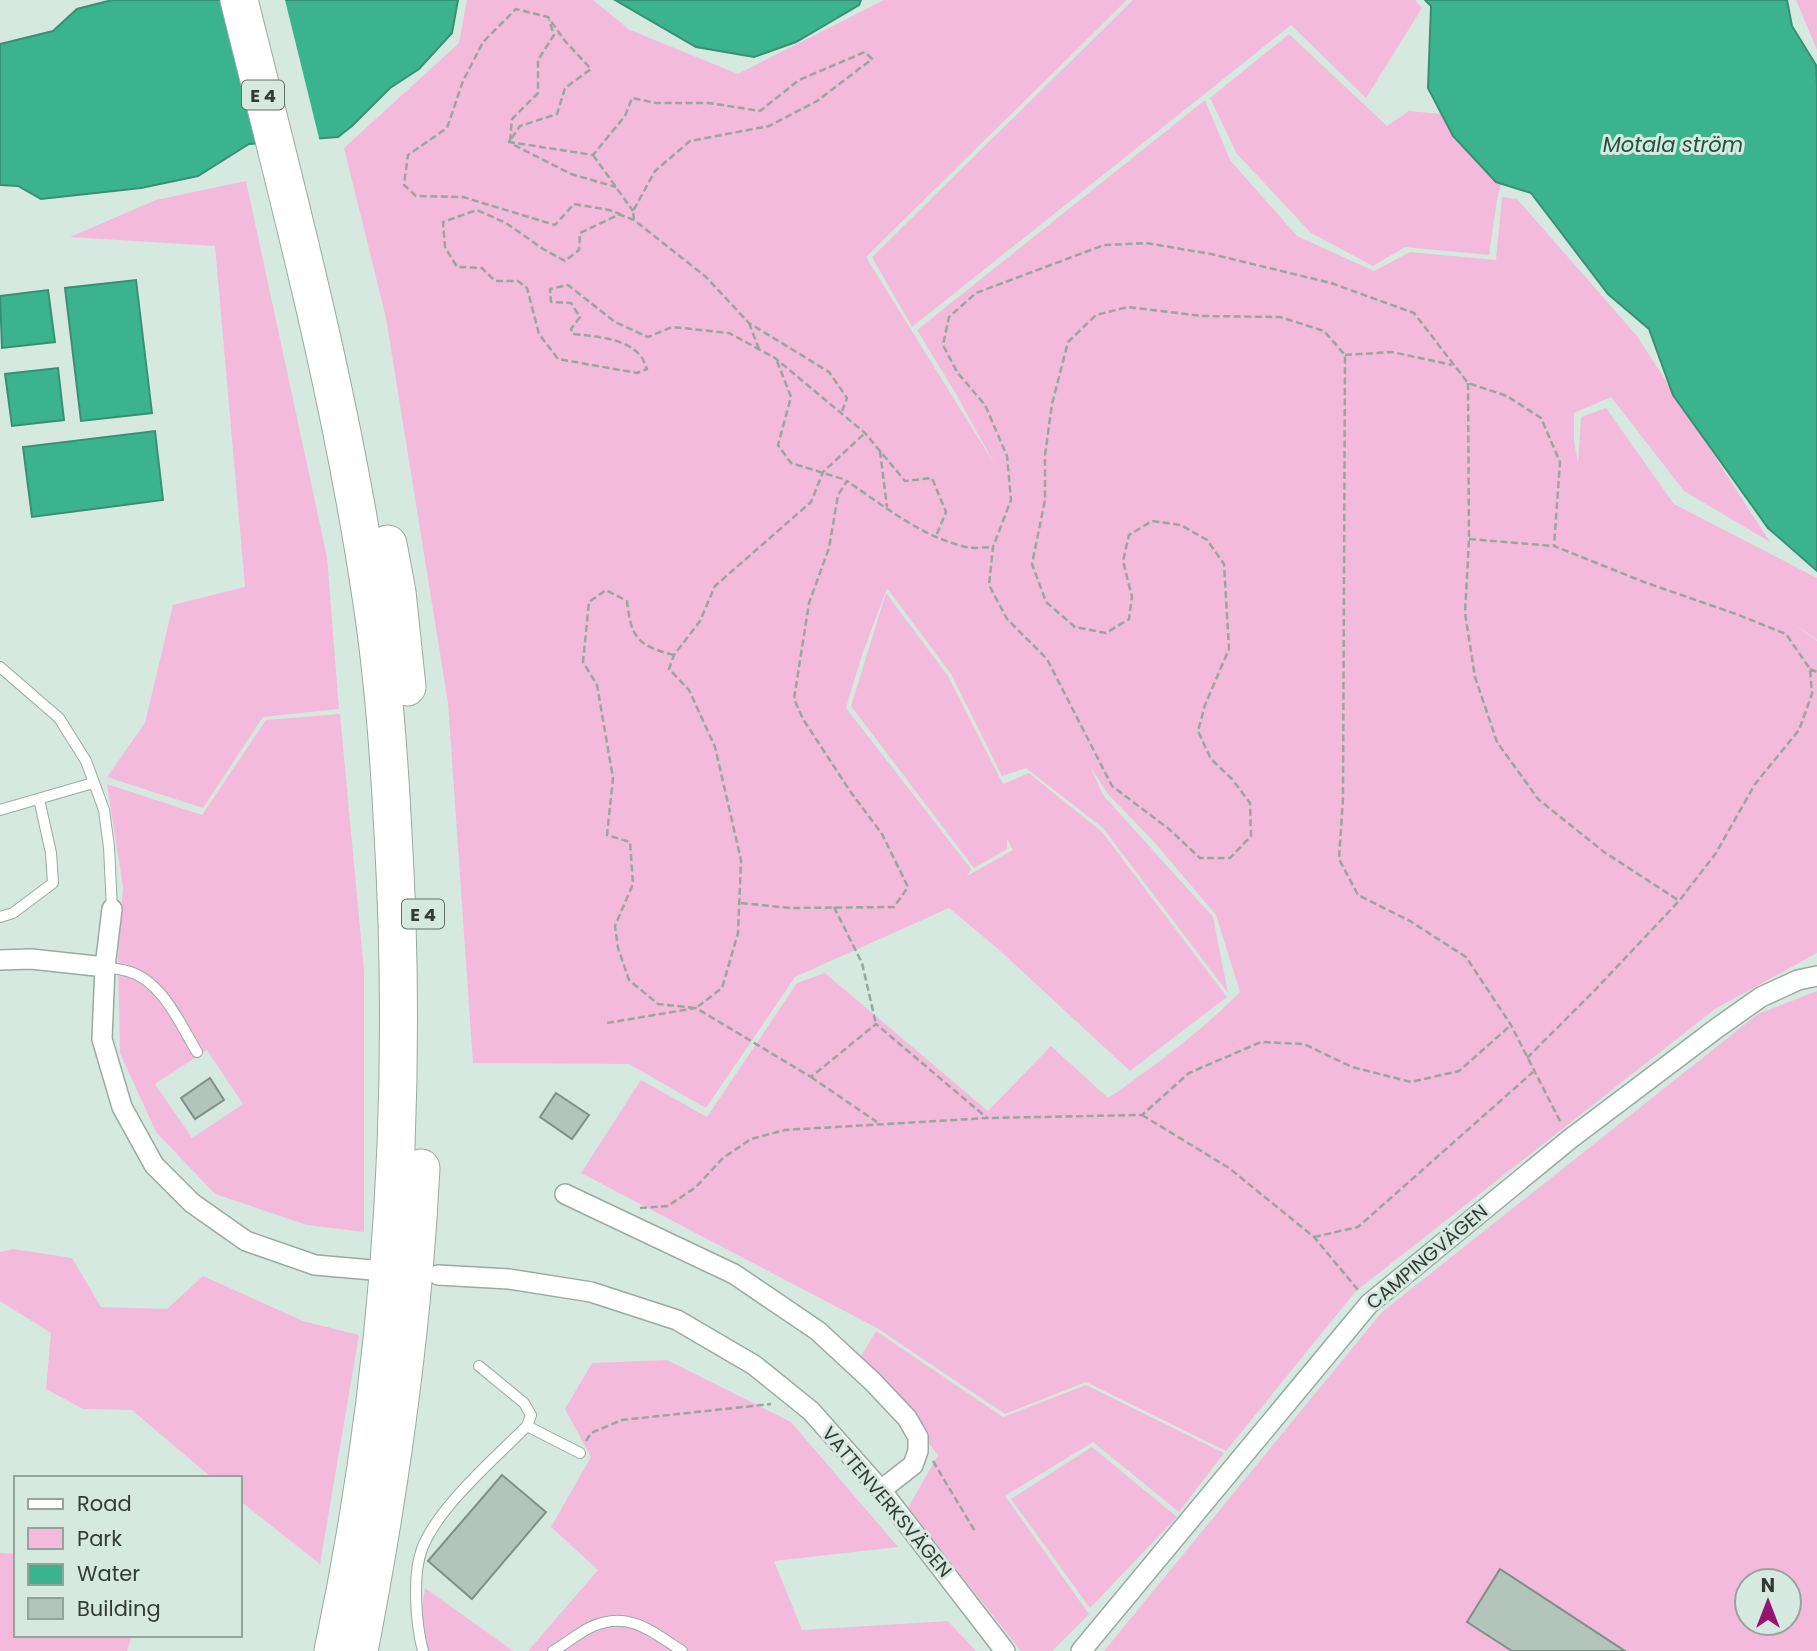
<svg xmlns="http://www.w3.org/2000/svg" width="1817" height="1651" font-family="Poppins,sans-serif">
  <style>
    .green { fill: #f4badc; fill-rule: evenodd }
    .water { fill: #3bb48e; stroke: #398f74; stroke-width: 2 }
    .pier { fill: #d6e9e1 }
    .building { fill: #b2c4bc; stroke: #7e9088; stroke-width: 2 }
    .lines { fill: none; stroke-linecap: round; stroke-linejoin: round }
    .service-casing { stroke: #98aaa2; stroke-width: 12 }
    .minor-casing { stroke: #98aaa2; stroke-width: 22 }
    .motorway-casing { stroke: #98aaa2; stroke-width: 39 }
    .path { stroke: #98a6a0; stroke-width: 2.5; stroke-dasharray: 7 3.5; stroke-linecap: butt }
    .service { stroke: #fff; stroke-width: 10 }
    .minor { stroke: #fff; stroke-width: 19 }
    .motorway { stroke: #fff; stroke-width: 37 }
    .labels { text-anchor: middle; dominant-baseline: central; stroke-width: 6; stroke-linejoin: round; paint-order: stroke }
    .shield { fill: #d6e9e1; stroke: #646e6a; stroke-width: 2 }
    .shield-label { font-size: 18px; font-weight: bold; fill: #333a37 }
    .street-label { font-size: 19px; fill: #333a37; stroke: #d6e9e1 }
    .water-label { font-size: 21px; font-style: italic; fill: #225242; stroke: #d6e9e1 }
  </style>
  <rect width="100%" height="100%" fill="#d6e9e1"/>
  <path class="green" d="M467,0H593L630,30L738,74L884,0H1127L866,257L995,465L956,394L917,330L1205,100L1230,160L1297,236L1374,271L1410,252L1496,260L1502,197L1517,199L1637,336L1770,542L1684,491L1611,397L1574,413V441L1578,463L1581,417L1606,408L1674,504L1817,578V640L1791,622L1817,641V953L1715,1009L1356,1291L1226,1451L1086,1382L1005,1414L877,1328L581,1173L641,1080L707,1117L797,983L825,973L988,1111L1051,1046L1108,1098C1154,1067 1200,1032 1240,992L1216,915L1155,843L1107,793L1090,766L1103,795L1213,917L1228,993L1103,828L1026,768L1002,776L951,674L887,588L862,655L846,708L971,869L967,876L1013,850L1007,839V849L974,868L851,706L886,593L948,676L1003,784L1029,773L1102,832L1227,997L1130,1071L997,948L949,908L795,977L706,1108L629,1064L473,1063L448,703L386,318L344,148L459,43Z
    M1133,0H1415L1422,8L1366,98L1291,25L912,327L872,257Z
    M1796,0H1817V50Z
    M1289,34L1387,126L1409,111L1517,121L1497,200L1489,255L1405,247L1373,266L1311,233L1237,154L1210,98Z
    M246,181L327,557L339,709L263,717L203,808L107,777L145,723L173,605L245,587L215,246L70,237L156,200Z
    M340,714L364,971V1232L307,1225L215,1194L156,1132L120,1053L118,959L123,887L107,784L202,815L266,720ZM207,1050L243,1104L192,1138L155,1084Z
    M1817,991V1651H1104L1382,1312L1758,1014ZM1747,1581H1789V1623H1747Z
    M13,1249L72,1258L101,1307L167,1309L203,1276L303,1321L359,1335L320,1564L240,1501V1478H212L132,1410L83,1409L46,1389L51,1333L0,1301V1252Z
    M876,1331L1003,1417L1086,1385L1224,1453L1179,1512L1093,1442L1005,1496L1089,1614L1052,1651H1021L908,1508L938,1455L860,1358Z
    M667,1360L791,1422L898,1547L774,1561L802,1630L948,1621L976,1651H528L598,1570L551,1527L591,1457L565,1409L592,1363Z
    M1092,1447L1177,1517L1090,1608L1011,1499Z
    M0,1553L16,1554V1635H132L127,1651H0Z
    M425,1588L513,1651H425L420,1620Z"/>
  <path class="water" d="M112,0H458L452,33L419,69L390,88L352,126L338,137L249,144L198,176L141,188L41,199L18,186L0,185V44L53,31L77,9Z
    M615,0H861L859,5L796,42L754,57L696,47Z
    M1425,0H1787L1792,26L1816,65L1817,86V571L1768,528L1673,395L1649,329L1608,294L1531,193L1496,182L1453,136L1428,88L1431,6Z
    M136,280L152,413L81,421L65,288Z
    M48,290L55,342L2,348L0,296Z
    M58,368L64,420L12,426L5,374Z
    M155,431L163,500L32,517L23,447Z"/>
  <path class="pier" d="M223,0H285L320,142L259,146Z"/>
  <path class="building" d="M210,1078L224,1100L195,1119L181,1098Z
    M556,1093L589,1115L572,1139L540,1117Z
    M502,1475L546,1512L472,1599L428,1561Z
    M1500,1569L1625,1651H1512L1467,1622Z"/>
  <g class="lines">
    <g class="service-casing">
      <path id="service" d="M0,667L59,718L86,761L104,810L109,847L112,909
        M0,810L93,783
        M0,917L13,913L53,883L51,853L39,799
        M105,967C112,968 120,969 127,971C162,980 180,1024 197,1052
        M527,1426L580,1453
        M423,1651C416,1625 412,1575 422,1549C437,1508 495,1458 527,1426L531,1415L524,1403L479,1366
        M553,1651C566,1644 578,1633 591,1627C629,1610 651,1631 682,1651"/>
    </g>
    <g class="minor-casing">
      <path id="minor" d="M112,909L105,967L102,1039L122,1107L154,1165L192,1203L246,1241L315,1265L372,1270
        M0,960L31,959L105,967
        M565,1194L734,1274L818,1331L873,1382L907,1418L918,1437V1451L913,1465L881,1490
        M438,1275L509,1279L591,1292L677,1320L754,1365L811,1411L881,1490L1005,1651
        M1081,1651L1369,1304L1570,1139L1717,1028L1761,997L1798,980L1817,976"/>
    </g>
    <g class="motorway-casing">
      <path id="motorway" d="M239,0C288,196 340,391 370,590C383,670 389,752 393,833C409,1107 390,1382 333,1651
        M388,544L397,592L407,687
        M359,1651C390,1491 413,1331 421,1168"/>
    </g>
    <path class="path" d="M510,141L512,119L538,93V60L554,35L549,20
      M514,145L571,174L616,187
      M593,155L633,211
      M618,214L634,220L706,277L749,323L829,372L847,398L841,414
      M634,220L633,211L655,171L690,141L769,126L817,101L872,59L865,52L799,80L760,111L709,103H656L632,98L625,116L593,155L509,142L520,126L557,114L565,88L591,69L565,41L548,17L516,9L483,42L463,81L447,128L408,155L404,185L416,196L463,197L555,225L574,204L609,210L620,214L580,233L579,250L565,261L543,249L506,223L477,210L443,222L445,247L457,267L482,268L495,281H518L527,288L539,334L558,359L637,373L647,369C645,365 643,357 639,354C624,338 593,336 573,334L571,329L580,317L571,303L551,302L550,289L568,285L615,322L648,337L672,327L729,333L775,358L865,433L905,481L932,478L946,512L936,536
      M749,323L759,349
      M1345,355L1392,352L1452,365
      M777,361L791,397L778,445L791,463L846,480
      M1468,383L1469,539L1465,613L1475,677L1497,742L1538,799L1604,852L1678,900
      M880,451L887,507
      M1469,539L1553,546
      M674,655C638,646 631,638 627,601L606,590L589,602L583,662L597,685L613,778L607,835L630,842L633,884L615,926L618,948L629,980L658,1004L696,1008L722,988L738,933L741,860L715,747L689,690L669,669L674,655L700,621L715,586L811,502L823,472L865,433
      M1810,669L1817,672
      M741,903L790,908L894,907L908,887L882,834L850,791L803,719L794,699L809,603L829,548L838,495L847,481C884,506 922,537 966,547C974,549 985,547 993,547
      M834,907L862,963L876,1024
      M607,1023L696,1008L811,1077L876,1024L987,1118
      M1527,1058L1595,990L1679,901L1716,853L1755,784L1799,730L1812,694L1810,669L1786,634L1736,614L1644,582L1554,546L1560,462L1541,418L1507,396L1468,383L1414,313L1331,283L1211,254L1146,243L1104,245L976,293L949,317L943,345L957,372L985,405L1007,456L1011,500L993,547L989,585L1007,619L1047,659L1112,786L1169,829L1200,858H1230L1251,836L1250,803L1232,779L1211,759L1198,731L1205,705L1229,649L1224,564L1207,540L1181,525L1152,521L1129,535L1123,561L1132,597L1129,619L1106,633L1075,627L1046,602L1032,564L1045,500V455L1052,404L1068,342L1096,315L1128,307L1203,316L1280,317L1324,331L1345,355L1343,798L1339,859L1358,895L1410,921L1466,957L1511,1025L1561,1123
      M811,1077L877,1122
      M1142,1115L1229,1168L1314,1237L1358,1290
      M640,1208L668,1206L696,1187L723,1158L751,1139L785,1130L987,1118L1142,1115L1189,1073L1261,1042L1304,1044L1352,1067L1411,1082L1459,1071L1511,1025
      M1314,1237L1358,1227L1533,1072
      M586,1441L591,1433L622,1420L771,1404
      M933,1461L976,1533"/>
    <use href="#service" class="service"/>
    <use href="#minor" class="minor"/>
    <use href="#motorway" class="motorway"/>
  </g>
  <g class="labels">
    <g class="shield">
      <rect x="242" y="80.5" width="42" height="29" rx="5"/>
      <rect x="402" y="899.5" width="42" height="29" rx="5"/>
    </g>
    <g class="shield-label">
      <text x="263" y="95">E 4</text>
      <text x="423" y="914">E 4</text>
    </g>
    <g class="street-label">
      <text transform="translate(1427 1257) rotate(-40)">CAMPINGVÄGEN</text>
      <text transform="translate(887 1502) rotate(50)">VATTENVERKSVÄGEN</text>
    </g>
    <g class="water-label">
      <text x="1673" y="144">Motala ström</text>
    </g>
  </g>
  <rect x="14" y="1476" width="228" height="161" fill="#d6e9e1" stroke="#95a39d" stroke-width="2"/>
  <rect x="28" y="1499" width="35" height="10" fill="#ffffff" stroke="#95a39d" stroke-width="2"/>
  <text x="77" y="1511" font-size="21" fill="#333a37">Road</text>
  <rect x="28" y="1528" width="35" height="21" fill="#f4badc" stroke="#95a39d" stroke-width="2"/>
  <text x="77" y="1546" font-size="21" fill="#333a37">Park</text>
  <rect x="28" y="1564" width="35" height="21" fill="#3bb48e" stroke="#95a39d" stroke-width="2"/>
  <text x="77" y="1581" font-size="21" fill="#333a37">Water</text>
  <rect x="28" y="1598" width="35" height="21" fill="#b2c4bc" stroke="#95a39d" stroke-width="2"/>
  <text x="77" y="1616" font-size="21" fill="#333a37">Building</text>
  <g transform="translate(1768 1602)"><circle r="33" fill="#d6e9e1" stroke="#95a39d" stroke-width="2"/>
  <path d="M0-5L12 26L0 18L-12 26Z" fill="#941570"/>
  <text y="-10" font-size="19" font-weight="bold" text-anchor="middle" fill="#333a37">N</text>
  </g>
</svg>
